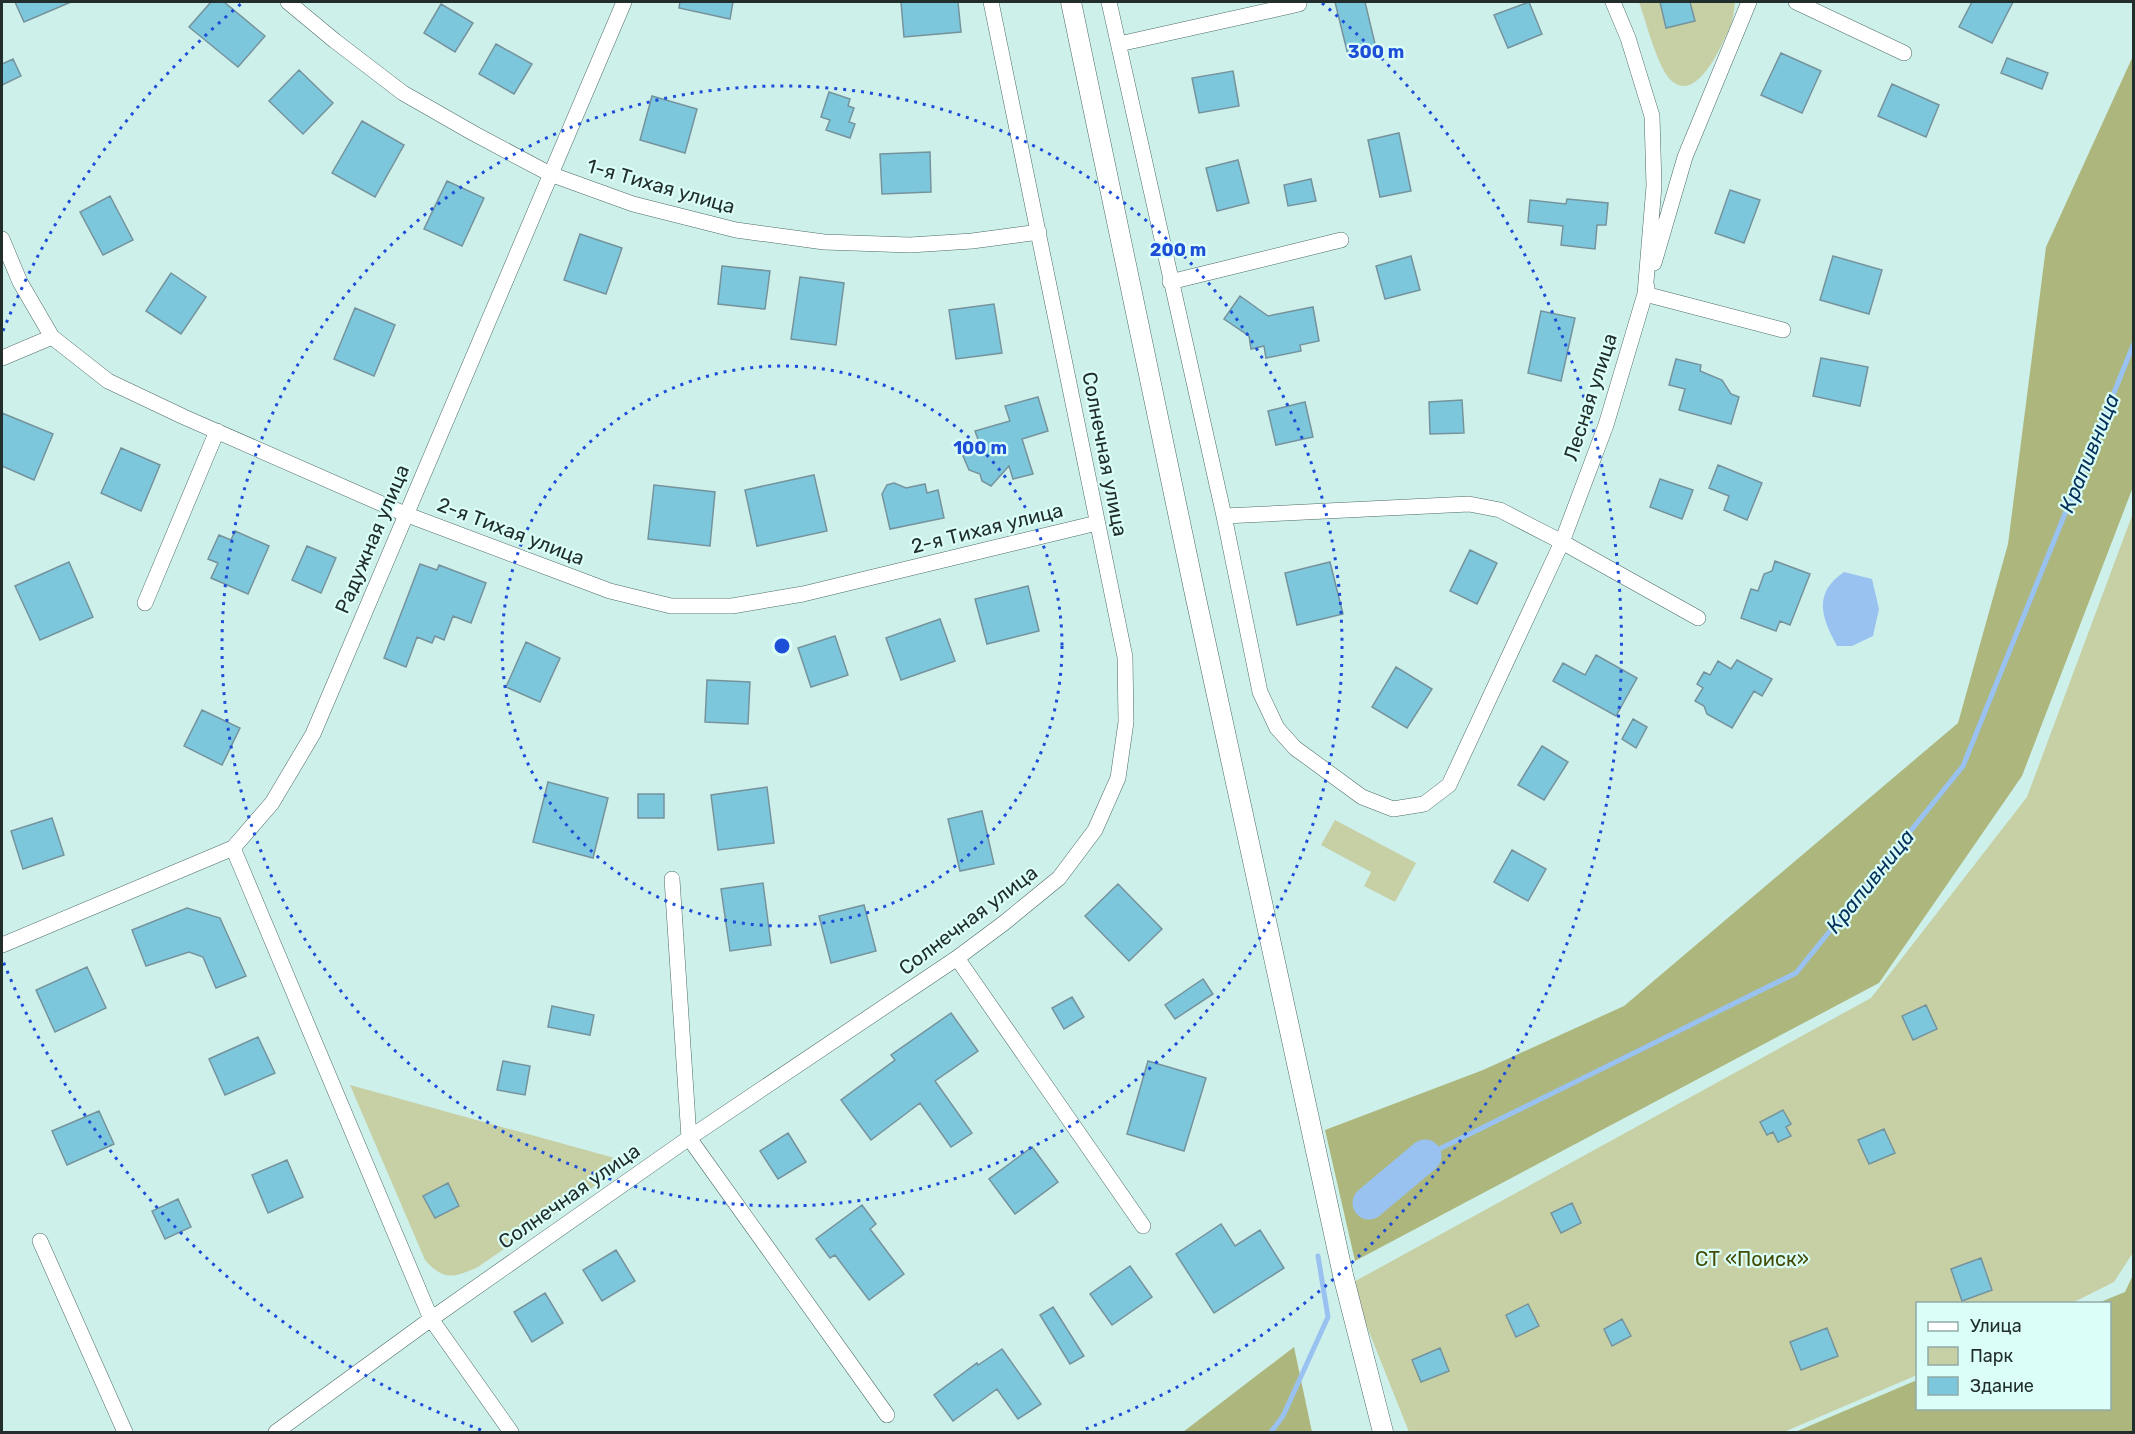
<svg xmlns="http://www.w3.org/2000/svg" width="2135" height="1434" font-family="Rubik,sans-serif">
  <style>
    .green { fill: #c7cfa4 }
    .forest { fill: #adb77d }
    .water { fill: #99c2f0 }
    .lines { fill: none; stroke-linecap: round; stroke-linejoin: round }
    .stream { stroke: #99c2f0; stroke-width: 5 }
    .river { stroke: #99c2f0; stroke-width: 33 }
    .building { fill: #7dc7dd; stroke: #75939c; stroke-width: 1.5 }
    .minor-casing { stroke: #4c6b66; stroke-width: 16 }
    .tertiary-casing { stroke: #4c6b66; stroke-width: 21 }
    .minor { stroke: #fff; stroke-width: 15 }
    .tertiary { stroke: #fff; stroke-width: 20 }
    .ring { fill: none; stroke: #1d4ed8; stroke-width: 3; stroke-dasharray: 3 6 }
    .labels { text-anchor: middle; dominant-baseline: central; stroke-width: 4.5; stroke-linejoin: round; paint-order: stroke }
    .street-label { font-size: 20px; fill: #212e2c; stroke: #dbfef8 }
    .park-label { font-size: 20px; fill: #434b04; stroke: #dbfef8 }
    .water-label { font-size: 21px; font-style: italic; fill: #05305a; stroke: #dbfef8 }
    .centre { fill: #1d4ed8; stroke: #dbfef8; stroke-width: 3 }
    .ring-label { font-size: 18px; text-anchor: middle; font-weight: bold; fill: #1d4ed8; stroke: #dbfef8; stroke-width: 4.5; stroke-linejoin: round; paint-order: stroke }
  </style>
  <rect width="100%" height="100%" fill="#cef0eb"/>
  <path class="green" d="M1639,2H1735C1734,9 1734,17 1731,24C1724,41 1699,102 1673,82C1658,71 1646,21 1639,2Z
    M2133,513L2134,1251L2114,1282L2072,1303L1918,1304L1917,1375L1784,1432H1409L1350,1284L1871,998L2027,797Z
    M1335,820L1416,863L1395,902L1364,886L1371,872L1321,845Z
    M350,1085L629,1162L478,1267C453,1278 444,1281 425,1260Z"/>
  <path class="forest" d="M2133,56V487L2022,776L1879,983L1355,1261L1325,1130L1483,1070L1624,1006L1958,723L2008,544L2046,247Z
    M2133,1275V1432H1795L1917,1380L1918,1408H2110V1304L2098,1303L2125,1292Z
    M1294,1347L1312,1432H1183Z"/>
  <path class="water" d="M1844,572L1872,579L1879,609L1873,636L1852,646H1837C1821,617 1813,593 1844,572Z"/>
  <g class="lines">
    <path class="stream" d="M1425,1156L1796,973L1963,766L2134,343
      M1271,1432L1283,1416L1328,1317L1318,1256"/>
    <path class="river" d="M1369,1203L1425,1156"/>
  </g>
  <path class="building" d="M15,2H71L24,22Z
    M211,2H224L265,36L238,67L189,27Z
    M680,2H733L730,19L679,8Z
    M901,2H958L961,32L904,37Z
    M1335,2H1365L1376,48L1348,55Z
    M1529,2L1542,34L1508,48L1494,15Z
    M1660,2H1690L1695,21L1666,28Z
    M1972,2H2013L1992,43L1959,27Z
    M441,4L473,23L455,52L424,33Z
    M496,44L532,64L514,94L479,74Z
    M1781,53L1821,71L1802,113L1761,95Z
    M2007,58L2048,73L2042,89L2001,73Z
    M13,59L21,76L2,85V64Z
    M299,70L333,103L303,134L269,101Z
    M1233,71L1239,106L1199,113L1192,78Z
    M1892,84L1939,105L1926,137L1878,116Z
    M829,92L850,99L848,106L854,108L849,122L855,124L850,138L826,130L830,120L821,117Z
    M652,96L697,109L685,153L640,140Z
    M362,121L404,145L375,197L332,173Z
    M1399,133L1411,191L1380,197L1368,140Z
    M930,152L931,192L882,194L880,154Z
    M1238,160L1249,203L1217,211L1206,168Z
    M1311,179L1316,201L1288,206L1284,185Z
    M447,181L484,198L462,246L424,229Z
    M1730,190L1760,200L1744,243L1715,233Z
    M110,196L133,240L103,255L80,212Z
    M1567,199L1608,203L1606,225H1597L1595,249L1561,245L1563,226L1528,222L1530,200L1566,204Z
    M580,234L622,248L606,294L564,280Z
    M1411,256L1420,290L1385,299L1376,266Z
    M1833,256L1882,270L1869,314L1820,300Z
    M722,266L770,271L765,309L718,304Z
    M171,273L206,297L181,334L146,311Z
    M800,277L844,283L836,345L791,339Z
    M1240,296L1268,316L1313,307L1319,341L1300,345L1301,351L1266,358L1264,346L1251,349L1249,336L1224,319Z
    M994,304L1002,353L956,359L949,310Z
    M355,308L395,325L374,376L334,359Z
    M1541,311L1575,318L1561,381L1528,373Z
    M1821,358L1868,367L1860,406L1813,396Z
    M1676,359L1701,365L1700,371L1722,380L1731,394L1739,397L1731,424L1679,410L1685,389L1669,385Z
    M1038,397L1048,431L1022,439L1033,474L1013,479L1009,466L991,486L982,481L980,474L969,470L963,456L967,449L980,445L975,431L1010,421L1005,406Z
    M1462,400L1464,433L1430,434L1429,402Z
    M1305,402L1313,437L1276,445L1268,411Z
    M2,413L53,434L34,480L2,466Z
    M121,448L160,465L141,511L101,493Z
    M1718,465L1762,483L1747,520L1724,510L1729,496L1709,488Z
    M814,475L827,531L757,546L745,490Z
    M1660,479L1693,490L1682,519L1650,507Z
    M894,483L906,488L925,484L927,493L938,490L944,518L890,529L882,494L887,485Z
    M654,485L715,492L710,546L648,539Z
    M235,531L269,546L248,594L211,578L218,563L208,559L219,535L231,540Z
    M307,546L336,558L321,593L292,580Z
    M1470,550L1497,563L1477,604L1450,591Z
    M1775,561L1810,574L1790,625L1780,621L1776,631L1741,618L1751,589L1758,591L1764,574L1772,571Z
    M69,562L93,617L40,640L15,586Z
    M1330,562L1343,614L1297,625L1285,573Z
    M420,564L437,570L439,565L486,583L471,623L453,616L444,640L435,636L432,643L417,637L406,667L384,658Z
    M1028,586L1039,631L987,644L975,599Z
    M940,619L955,661L901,680L886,638Z
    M835,636L848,675L811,687L798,648Z
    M526,642L560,658L540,702L506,687Z
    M1596,655L1637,678L1616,716L1553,681L1563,663L1585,675Z
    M1737,660L1772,679L1762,696L1754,691L1732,728L1707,714L1704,706L1695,701L1703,688L1697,684L1704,672L1710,675L1718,661L1731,669Z
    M1396,667L1432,689L1407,728L1372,707Z
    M707,680L750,682L748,724L705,722Z
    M202,710L240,728L222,765L184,746Z
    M1633,719L1647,727L1636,748L1622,739Z
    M1542,746L1568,762L1544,800L1518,785Z
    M548,782L608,798L593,858L533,842Z
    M767,787L774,843L718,850L711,795Z
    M638,794H664V818H638Z
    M982,811L994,864L960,871L948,819Z
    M52,818L64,855L23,869L11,831Z
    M1512,850L1546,869L1528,901L1494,882Z
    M763,883L771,945L730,951L721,889Z
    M1118,884L1162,929L1129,961L1085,916Z
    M864,905L876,951L831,963L819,916Z
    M187,908L220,918L246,976L216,988L203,957L189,952L146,966L132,930Z
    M87,967L106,1008L55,1032L36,990Z
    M1203,979L1213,994L1175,1019L1165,1005Z
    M1072,997L1084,1017L1064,1029L1052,1008Z
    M1926,1005L1937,1029L1913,1040L1902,1016Z
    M552,1006L594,1015L590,1035L548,1027Z
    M951,1013L978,1051L935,1081L972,1133L951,1147L920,1103L871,1140L841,1100L895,1060L891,1055Z
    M258,1037L275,1073L225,1095L209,1059Z
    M503,1061L530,1066L525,1095L497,1090Z
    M1148,1061L1206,1078L1184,1151L1127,1134Z
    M1783,1110L1791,1124L1786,1127L1791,1136L1778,1142L1773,1132L1767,1135L1760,1122Z
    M99,1111L114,1144L67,1165L52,1131Z
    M1884,1129L1895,1153L1869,1164L1858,1140Z
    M788,1133L806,1162L778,1179L760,1151Z
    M1032,1147L1058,1182L1015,1214L989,1179Z
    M287,1160L303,1197L268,1213L252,1175Z
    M448,1183L459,1206L435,1218L423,1196Z
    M178,1199L191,1227L165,1239L152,1211Z
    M1572,1203L1581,1223L1561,1233L1551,1213Z
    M862,1205L876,1224L870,1229L904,1274L869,1300L835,1255L830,1258L816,1239Z
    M1221,1224L1235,1246L1260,1230L1284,1268L1214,1313L1176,1254Z
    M616,1250L635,1281L602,1301L583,1270Z
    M1981,1258L1992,1290L1962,1301L1951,1269Z
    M1130,1266L1152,1297L1112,1325L1090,1294Z
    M545,1293L563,1323L532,1342L514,1312Z
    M1528,1304L1539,1326L1516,1337L1506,1315Z
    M1053,1307L1084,1356L1070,1364L1040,1315Z
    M1622,1319L1631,1336L1612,1346L1604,1329Z
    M1827,1328L1838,1356L1801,1370L1790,1342Z
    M1440,1348L1449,1371L1421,1382L1412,1360Z
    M1002,1349L1041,1404L1018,1419L997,1389L953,1421L934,1395L977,1363L978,1365Z"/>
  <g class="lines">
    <g class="minor-casing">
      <path id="minor" d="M288,2L335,41L403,93L473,133L550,174L633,204L736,230L824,242L910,245L972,241L1039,232
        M1109,2L1224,516L1260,692L1277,728L1295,748L1362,797L1393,809L1424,804L1449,785L1562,542L1606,425L1645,294L1654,186L1652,116L1628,38L1613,2
        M1796,2L1904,53
        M1119,44L1299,4
        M2,239L20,282L52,337L108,381L184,417L405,514L610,591L671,606H732L803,594L1097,523
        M1654,263L1685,157L1749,2
        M1170,282L1341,240
        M1647,287L1645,294L1783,330
        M2,358L52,337
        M1224,516L1469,504L1500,510L1562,542L1698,618
        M145,603L217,431
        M233,848L431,1319L511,1432
        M672,879L689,1138L887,1415
        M2,945L233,848L272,803L313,734L624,2
        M957,958L1143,1226
        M40,1241L125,1432
        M276,1432L431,1319L689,1138L957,958L1004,923L1059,878L1095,830L1118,778L1126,722L1125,657L991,2"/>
    </g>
    <g class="tertiary-casing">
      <path id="tertiary" d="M1071,2L1195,594L1343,1275L1383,1432"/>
    </g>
    <use href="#minor" class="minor"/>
    <use href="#tertiary" class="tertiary"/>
  </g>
  <g class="ring">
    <circle cx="782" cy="646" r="280"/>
    <circle cx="782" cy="646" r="560"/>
    <path d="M481 1430A840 840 0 0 1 3 961M3 331A840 840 0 0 1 242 3M1322 3A840 840 0 0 1 1083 1430"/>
  </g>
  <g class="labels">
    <g class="street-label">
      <text transform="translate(661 186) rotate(16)">1-я Тихая улица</text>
      <text transform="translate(1590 397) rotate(-72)">Лесная улица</text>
      <text transform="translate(1105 454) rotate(79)">Солнечная улица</text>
      <text transform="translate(987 528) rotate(-14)">2-я Тихая улица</text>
      <text transform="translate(511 531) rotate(21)">2-я Тихая улица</text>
      <text transform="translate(372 539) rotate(-67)">Радужная улица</text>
      <text transform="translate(968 920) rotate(-37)">Солнечная улица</text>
      <text transform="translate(569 1196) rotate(-35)">Солнечная улица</text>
    </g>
    <g class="park-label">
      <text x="1752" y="1259">СТ «Поиск»</text>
    </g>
    <g class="water-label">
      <text transform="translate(2089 453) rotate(-68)">Крапивница</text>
      <text transform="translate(1870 881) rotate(-51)">Крапивница</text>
    </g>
  </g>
  <circle cx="782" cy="646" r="9" class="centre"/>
  <g class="ring-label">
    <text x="1376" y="58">300 m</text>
    <text x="1178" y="256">200 m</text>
    <text x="980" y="454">100 m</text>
  </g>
  <rect width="2135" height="1434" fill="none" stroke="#212e2c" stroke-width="6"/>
  <rect x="1916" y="1302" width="195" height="108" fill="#dbfef8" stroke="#91aba6" stroke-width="1.5"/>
  <rect x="1928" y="1322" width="30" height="9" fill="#ffffff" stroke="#91aba6" stroke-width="1.5"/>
  <text x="1970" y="1332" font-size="18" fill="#212e2c">Улица</text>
  <rect x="1928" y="1347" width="30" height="18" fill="#c7cfa4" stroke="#91aba6" stroke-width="1.5"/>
  <text x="1970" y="1362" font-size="18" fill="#212e2c">Парк</text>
  <rect x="1928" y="1377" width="30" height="18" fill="#7dc7dd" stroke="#91aba6" stroke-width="1.5"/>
  <text x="1970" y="1392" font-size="18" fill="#212e2c">Здание</text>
</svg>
